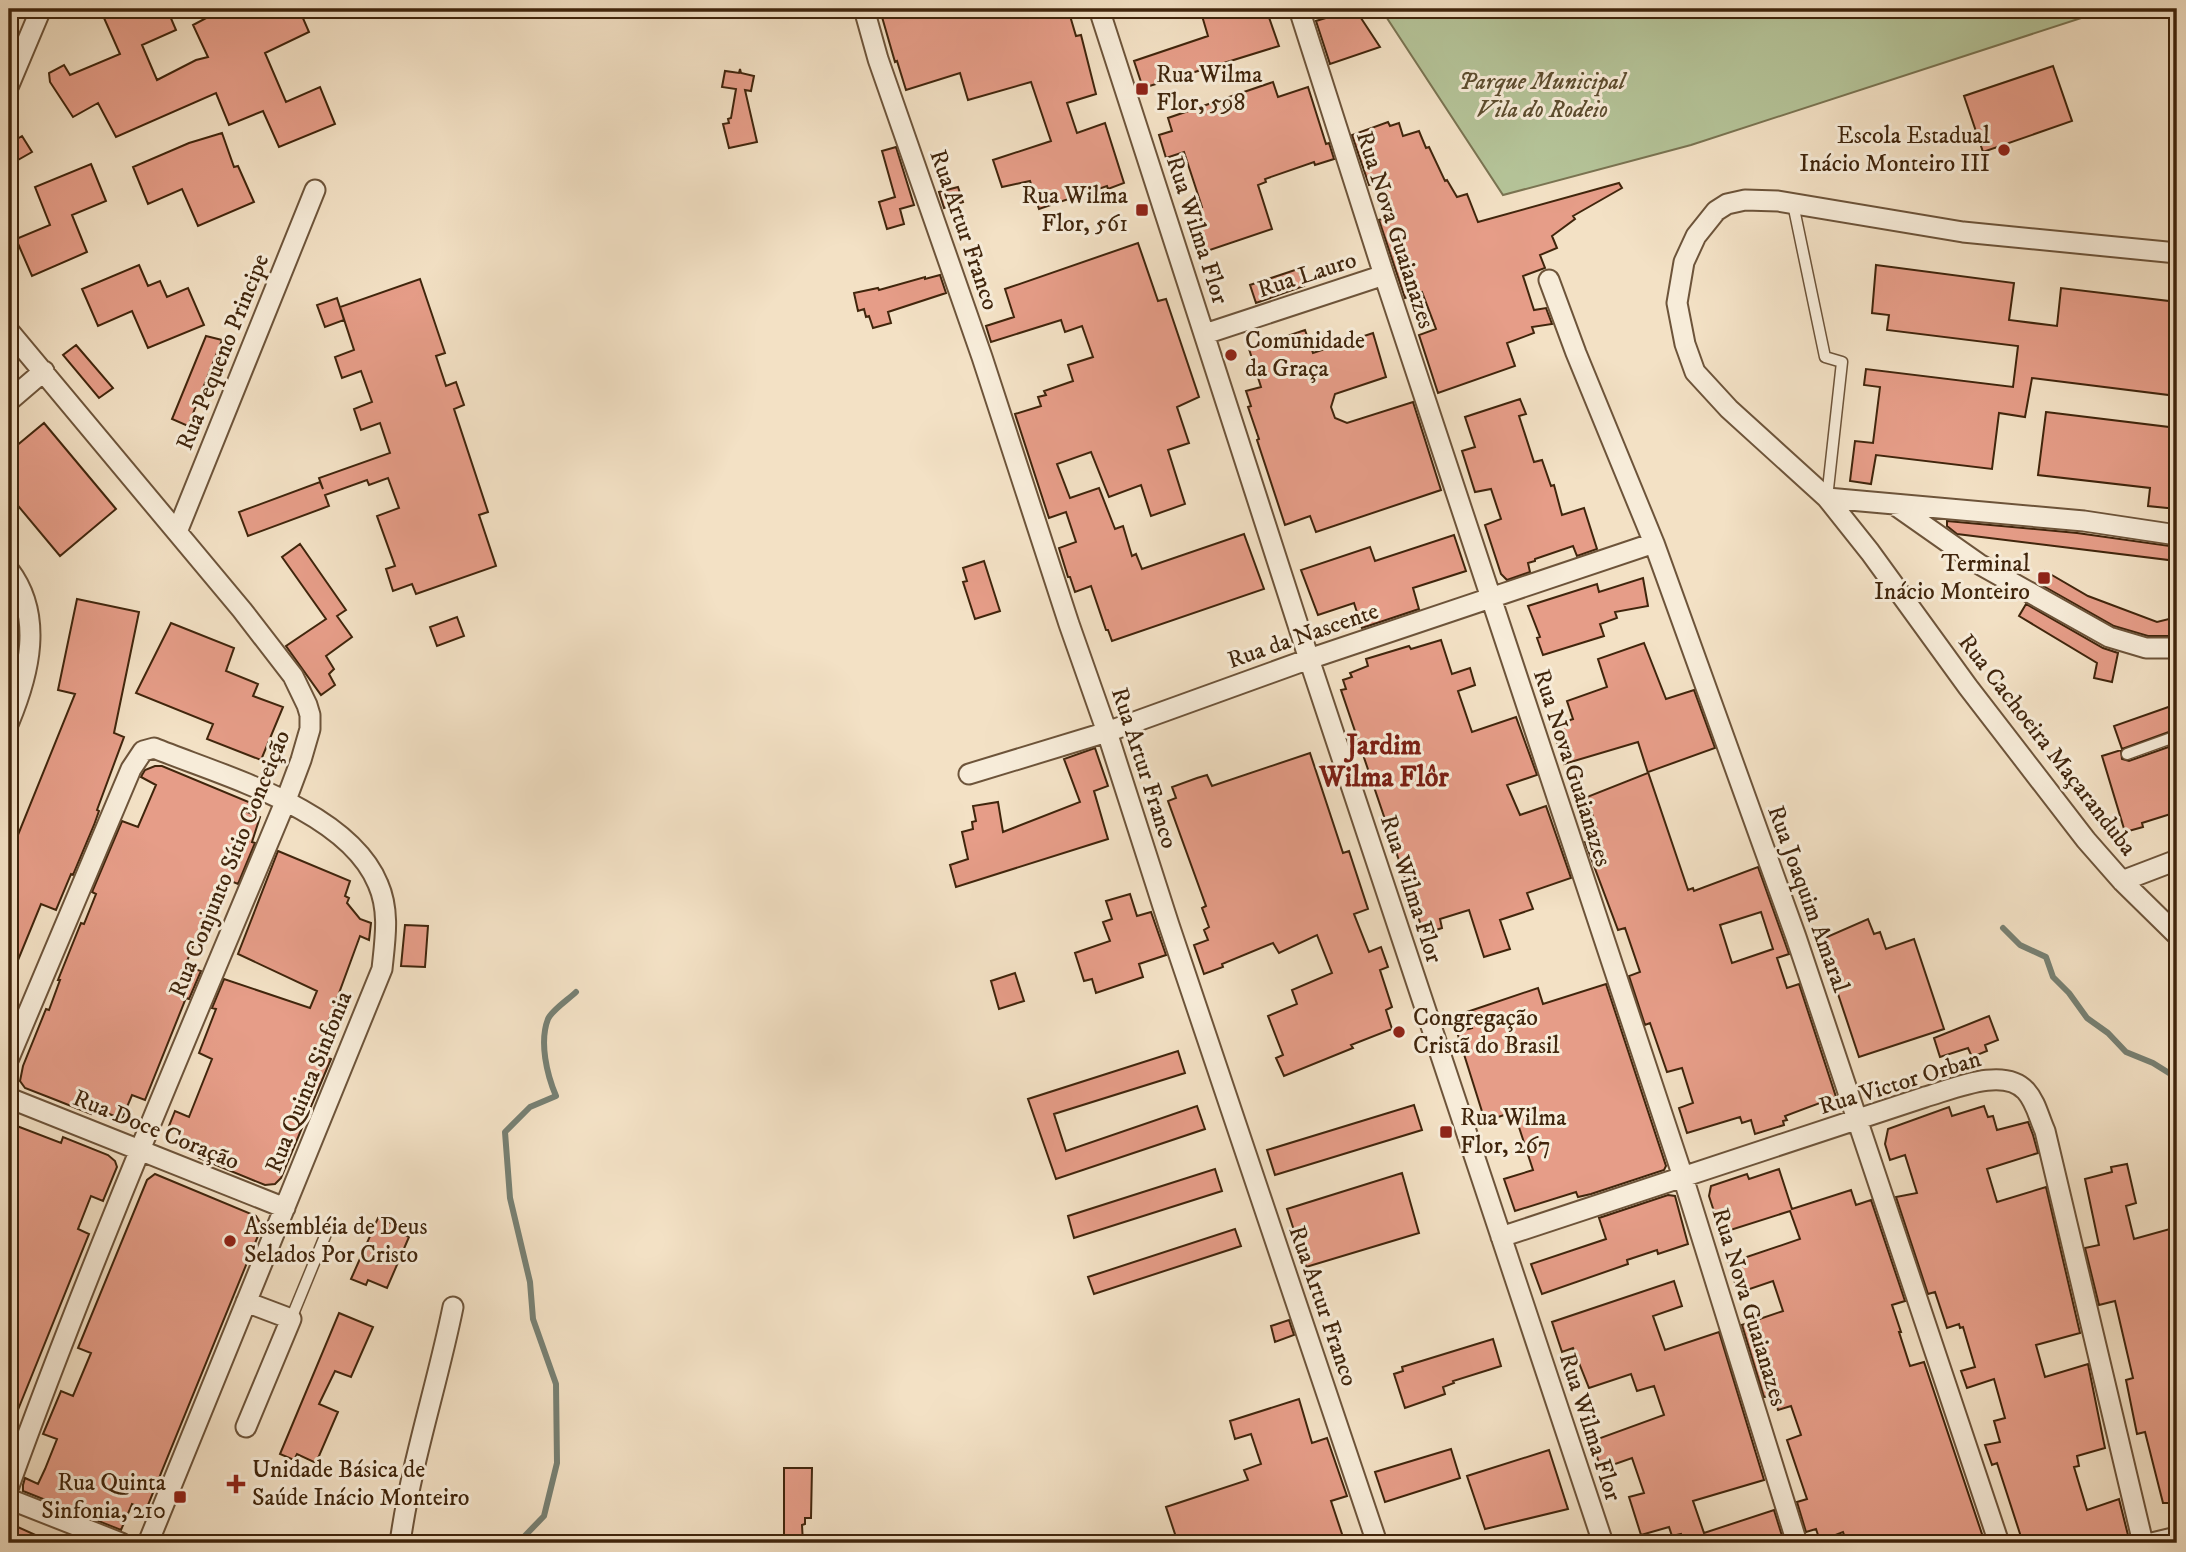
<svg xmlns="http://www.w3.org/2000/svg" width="2186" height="1552" font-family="'IM FELL DW Pica',serif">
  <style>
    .green { fill: #b5c499; stroke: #7a7452; stroke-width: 2 }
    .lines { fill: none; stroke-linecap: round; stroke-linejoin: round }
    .stream { stroke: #778073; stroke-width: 6 }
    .building { fill: #e69d88; stroke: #40250c; stroke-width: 2; fill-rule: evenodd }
    .service-casing { stroke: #6d543a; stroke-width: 13 }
    .minor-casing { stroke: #6d543a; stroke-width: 23 }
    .service { stroke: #f7ecd9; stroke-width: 10 }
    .minor { stroke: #f7ecd9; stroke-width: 19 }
    .poi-dot { fill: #8f2418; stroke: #f7ecd9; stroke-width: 2.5 }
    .labels { text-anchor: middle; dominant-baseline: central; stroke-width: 6; stroke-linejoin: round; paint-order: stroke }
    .poi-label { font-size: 24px; fill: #40250c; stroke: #f7ecd9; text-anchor: start }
    .park-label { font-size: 24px; font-style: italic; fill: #5d4d2f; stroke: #f7ecd9 }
    .street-label { font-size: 24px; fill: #40250c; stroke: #f7ecd9 }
    .quarter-label { font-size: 28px; font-weight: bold; fill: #7a1f14; stroke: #f7ecd9 }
  </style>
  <rect width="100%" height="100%" fill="#f3e1c5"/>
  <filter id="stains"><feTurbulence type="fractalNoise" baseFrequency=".00286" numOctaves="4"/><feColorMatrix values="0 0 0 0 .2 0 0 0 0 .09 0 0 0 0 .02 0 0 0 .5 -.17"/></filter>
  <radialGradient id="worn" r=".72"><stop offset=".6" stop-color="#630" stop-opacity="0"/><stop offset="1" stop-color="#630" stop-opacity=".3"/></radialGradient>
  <path class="green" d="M1381,9H2109L1691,145L1503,195Z"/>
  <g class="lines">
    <path class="stream" d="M2003,928L2020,945L2046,957L2053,977L2069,993L2087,1018L2108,1033L2126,1052L2153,1063L2177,1078
      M518,1543L544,1516L557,1463L556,1384L533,1319L530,1282L510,1198L505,1132L530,1107L556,1096C547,1075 539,1042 548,1019C552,1010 569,999 576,992"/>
  </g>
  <path class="building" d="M100,9H167L176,30L142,45L157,80L196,60L208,57L193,25L223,9H299L309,32L265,53L286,102L320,87L335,124L279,147L263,111L229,125L216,93L116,137L98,103L73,117L50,82L49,73L64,65L70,75L120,54Z
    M909,9H1068L1076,36L1081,35L1096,94L1067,103L1077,133L1105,123L1124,183L1108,189L1107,186L1039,209L1030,181L1002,187L993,160L1051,141L1031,82L968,100L960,73L906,90L897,61L895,62L882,17Z
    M1200,9H1266L1279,46L1143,88L1134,61L1208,36Z
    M1355,9L1380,47L1330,64L1316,21Z
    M2053,66L2072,121L1983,152L1964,96Z
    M740,69L741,73L754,76L751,91L745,90L757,142L729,148L723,124L729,123L728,119L731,118L736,89L722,87L725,71L739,73Z
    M1273,82L1278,97L1308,87L1326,144L1329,143L1334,159L1315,165L1314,162L1265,179L1266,182L1258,185L1272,229L1198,254L1188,225L1202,219L1198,208L1202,207L1184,152L1166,158L1159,135L1172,131L1168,118Z
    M1388,122L1390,126L1399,123L1403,136L1419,131L1426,148L1429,147L1445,181L1447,180L1457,197L1467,194L1478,222L1619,183L1622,188L1573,216L1575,219L1552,236L1557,248L1540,255L1545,268L1523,276L1534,310L1546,308L1552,324L1532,327L1534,333L1507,343L1515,366L1438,393L1419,335L1436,329L1422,292L1405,298L1379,220L1391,216L1378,182L1369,185L1352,135Z
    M222,133L234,167L238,166L254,202L198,226L182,189L148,204L133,167L189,143Z
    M22,136L32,152L9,165V144Z
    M896,147L914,205L900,209L904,224L887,229L879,202L895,197L882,151Z
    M91,164L106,201L72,215L87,252L32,276L16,239L50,225L35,187Z
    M958,187L963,202L944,208L939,192Z
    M1138,243L1158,301L1166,299L1199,397L1177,407L1189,443L1168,450L1185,504L1151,516L1141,485L1109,497L1091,452L1057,464L1070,498L1099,488L1115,529L1123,526L1132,556L1136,554L1142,569L1244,534L1264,589L1112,641L1108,630H1106L1091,586L1075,592L1070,577H1068L1059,548L1076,542L1066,512L1049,518L1015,414L1041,406L1038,397L1046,395L1044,391L1073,381L1068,365L1093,357L1082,326L1065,332L1061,320L991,342L986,326L1014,317L1005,289Z
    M139,265L148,286L160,281L167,297L188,288L204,325L148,348L132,311L98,326L82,289Z
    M1876,265L2014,283L2009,320L2057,326L2061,288L2177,302V396L2032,378L2025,417L1999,413L1992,469L1876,455L1871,484L1850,481L1855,441L1873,443L1880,387L1864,385L1866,369L2013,387L2018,346L1887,330L1889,315L1872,313Z
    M1298,269L1304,286L1256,303L1250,285Z
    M940,275L946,293L888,312L891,323L873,328L869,316L866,317L864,309L858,311L854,293L878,288L879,290L925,277V279Z
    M420,279L445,353L436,356L446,386L456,382L464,405L454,409L488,512L479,515L496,566L416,594L412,584L393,591L386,569L395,566L377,516L399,508L388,478L369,485L367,480L325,495L329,506L248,536L239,512L320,482L323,489L319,478L390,453L380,423L361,430L354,409L372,402L361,371L342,378L335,357L354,350L340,307Z
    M337,298L344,320L325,327L317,305Z
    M1305,330L1313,353L1373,333L1386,377L1335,394L1331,407L1335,418L1347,423L1413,402L1441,490L1316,532L1310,516L1285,525L1257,440L1259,439L1248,407L1251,406L1246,391L1261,387L1249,349Z
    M206,336L222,340L188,426L172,419Z
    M76,345L113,388L99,398L63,355Z
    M1520,399L1526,414L1519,416L1534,462L1542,460L1551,486L1554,485L1562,515L1584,508L1597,549L1577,556L1573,546L1535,559V561L1528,563L1530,572L1507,580L1501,574L1485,525L1501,519L1491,489L1475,492L1462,451L1475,447L1465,417Z
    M2046,412L2177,428V509L2148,506L2150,488L2038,475Z
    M44,423L116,509L60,556L9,495V452Z
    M1947,521L2077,533L2177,547V561L1957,534L1947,526Z
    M1454,535L1466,571L1413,588L1419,609L1362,628L1354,603L1318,615L1301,570L1370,547L1375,561Z
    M300,544L346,610L337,616L352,637L326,656L334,669L329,674L335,685L321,695L286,646L326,619L282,557Z
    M984,561L1000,611L975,619L963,582L967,581L963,568Z
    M2045,571L2088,596L2157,622L2177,617V636H2148L2114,626L2038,583Z
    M1643,578L1648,606L1615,612L1617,618L1600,624L1604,636L1543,655L1537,638L1540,637L1528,606L1597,584L1599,592Z
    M77,599L139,612L114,733L124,737L97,810L99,811L94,825L73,875L71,874L56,910L41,904L9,982V857L75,694L58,690Z
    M2026,604L2103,648L2118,653L2112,682L2094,678L2097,663L2019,616Z
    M457,617L464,636L437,646L430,627Z
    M171,623L234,648L226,671L258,684L253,696L283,707L261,760L207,739L213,724L136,693Z
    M1441,640L1452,674L1470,668L1475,685L1458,691L1472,732L1516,717L1537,775L1507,785L1520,815L1546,806L1571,878L1527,893L1533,909L1500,920L1510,949L1484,957L1469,910L1440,919L1442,928L1424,934L1341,690L1346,689L1343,680L1352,677L1350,673L1368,666L1366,659L1409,646L1411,649Z
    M1644,643L1666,699L1694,690L1715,748L1648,772L1688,890L1693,888L1694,891L1758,867L1789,954L1777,958L1787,988L1799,984L1836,1097L1785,1116L1787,1120L1783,1121L1784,1125L1755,1134L1751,1120L1742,1123L1740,1117L1687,1133L1679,1108L1693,1103L1682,1068L1667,1072L1650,1023L1645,1025L1629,976L1640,972L1625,928L1618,930L1585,842L1599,837L1587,797L1648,773L1638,742L1564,764L1552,726L1573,719L1567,701L1607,687L1598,659ZM1761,912L1773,949L1732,963L1720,925Z
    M2177,704V729L2122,749L2114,726Z
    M2177,744V812L2142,823L2143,827L2125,832L2102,756L2121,750L2122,759L2129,761Z
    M1095,748L1108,786L1094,791L1108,839L956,887L950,865L968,859L962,832L973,829L972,822L976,821L973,806L998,802L1003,832L1080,802L1064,759Z
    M1310,753L1343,853L1349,851L1368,909L1354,914L1369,952L1381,947L1388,967L1380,970L1392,1007L1386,1010L1392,1029L1351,1045L1353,1048L1284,1076L1276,1058L1283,1055L1268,1016L1297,1004L1292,990L1332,973L1317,935L1279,953L1273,943L1222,964L1223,967L1204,974L1194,945L1208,940L1204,930L1209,927L1202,908L1206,906L1168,801L1176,798L1172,787L1197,778L1207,775L1212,786Z
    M155,766H162L251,803L247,812L260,817L252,842L255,843L238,884L221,877L185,966L201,971L189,999L186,998L145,1100L132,1095L122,1119L94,1108L91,1114L56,1100L25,1088L20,1081L23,1066L46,1009L49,1010L60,980H58L81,923L84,924L96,894L92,892L122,821L138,827L156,785L141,777L142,775L145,770Z
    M278,851L350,881L345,896L349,898L347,903L360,919L371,923L369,940L360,936L317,1053L331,1059L281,1178L275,1184L265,1185L199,1158L200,1155L185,1149L186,1146L178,1142L182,1131L169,1126L175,1111L189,1117L212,1059L199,1053L216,1009L212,1008L224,979L310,1008L317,991L238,954Z
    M1130,894L1137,916L1151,912L1166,955L1139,964L1143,977L1096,993L1092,979L1084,981L1075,953L1110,941L1103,922L1112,919L1106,901Z
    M1868,919L1874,934L1880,932L1886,949L1914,939L1944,1029L1859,1057L1820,940Z
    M405,925L428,926L425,967L401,966Z
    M1015,973L1024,1001L999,1009L991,981Z
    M1606,984L1666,1166L1664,1170L1591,1194L1578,1197L1576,1192L1515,1211L1504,1179L1533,1170L1514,1112L1485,1121L1457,1032L1472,1028L1467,1012L1538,988L1543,1004Z
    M1989,1016L1998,1040L1985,1045L1987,1051L1972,1057L1968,1048L1940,1057L1934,1038Z
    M1178,1051L1185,1073L1054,1114L1066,1151L1197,1106L1205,1129L1056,1179L1028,1099Z
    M1414,1105L1422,1130L1275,1175L1267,1150Z
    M1984,1106L1988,1117L1993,1116L1997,1130L2028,1122L2033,1135L2038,1153L1987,1169L1997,1202L2046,1187L2080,1333L2036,1345L2045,1377L2088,1364L2105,1448L2077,1456L2079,1466L2074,1467L2087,1510L2119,1499L2130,1543H2023L1997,1463L1992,1465L1985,1445L2000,1442L1994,1421L2005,1418L1994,1379L1967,1388L1961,1371L1975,1367L1963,1327L1960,1328L1959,1324L1947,1328L1935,1292L1928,1294L1896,1197L1917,1193L1905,1155L1890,1160L1885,1144L1888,1129L1949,1107L1952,1116Z
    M9,1123L61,1143L63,1137L108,1155L115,1161L117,1167L103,1201L91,1196L78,1229L89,1234L9,1432Z
    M2127,1164L2136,1203L2126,1206L2134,1239L2177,1227V1502L2170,1503H2163L2145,1432L2137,1434L2126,1380L2133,1378L2115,1301L2099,1305L2085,1248L2099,1245L2085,1179L2112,1172L2111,1167Z
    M1215,1169L1222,1191L1074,1238L1068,1216Z
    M1779,1169L1792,1209L1851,1190L1856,1205L1871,1200L1905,1301L1892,1305L1901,1332H1899L1910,1366L1924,1362L1985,1543H1847L1843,1532L1820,1541L1816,1529L1806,1532L1797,1502L1807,1499L1787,1440L1801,1435L1791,1406L1778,1410L1773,1395L1764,1397L1742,1325L1783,1311L1773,1281L1738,1293L1729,1263L1800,1239L1790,1211L1721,1233L1709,1196L1711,1186L1747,1174L1749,1179Z
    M1402,1173L1419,1233L1306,1267L1287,1209Z
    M155,1174L256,1216L262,1226L146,1510L132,1504L121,1530L23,1491V1485L25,1478L38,1484L45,1469L57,1439L43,1434L61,1391L73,1396L91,1353L78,1348L147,1180Z
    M1668,1195L1675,1196L1688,1244L1658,1254L1657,1250L1627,1260L1628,1264L1542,1294L1531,1264L1606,1239L1599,1218Z
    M378,1218L393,1224L391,1229L409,1237L387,1288L368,1280L366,1285L351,1279Z
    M1235,1229L1241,1246L1094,1294L1088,1277Z
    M1674,1281L1682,1306L1653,1316L1665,1350L1719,1332L1764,1480L1693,1501L1704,1533L1774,1510L1783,1539L1769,1543H1684L1681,1534L1672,1536L1669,1527L1641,1535L1629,1497L1644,1493L1632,1458L1601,1469L1592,1441L1664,1415L1654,1386L1637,1391L1631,1374L1589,1388L1573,1348L1562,1352L1552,1322Z
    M339,1313L373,1327L351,1377L335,1371L319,1404L338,1412L316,1463L297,1454L294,1460L280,1454Z
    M1289,1320L1294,1335L1275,1342L1271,1326Z
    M1493,1339L1501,1366L1453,1381L1454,1383L1443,1387L1445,1394L1405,1408L1394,1374L1403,1371L1402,1367Z
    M1299,1399L1312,1443L1327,1438L1347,1496L1331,1501L1345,1543H1178L1166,1507L1248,1480L1244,1470L1261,1464L1251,1434L1235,1439L1230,1421Z
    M1451,1449L1460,1478L1385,1502L1375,1472Z
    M1549,1450L1568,1509L1485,1529L1467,1476Z
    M784,1468H812L811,1518H805V1524L802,1525L803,1543H784Z
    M9,1523L53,1543H9Z"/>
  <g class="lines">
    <g class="service-casing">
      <path id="service" d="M1793,204L1825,357L1842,362L1827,498
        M2127,754L2177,736
        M291,1319L330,1224"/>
    </g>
    <g class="minor-casing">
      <path id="minor" d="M864,9L878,59L982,357L1069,624L1107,732L1169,925L1377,1543
        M1099,9L1309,659L1603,1543
        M1299,9L1384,275L1683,1177L1797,1543
        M9,85L41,9
        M2177,253L1963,232L1778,201L1745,200L1727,204L1716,211L1696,236L1684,262L1677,303L1685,344L1695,372L1729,409L1827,498L1870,552L1968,687L2086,840L2122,881L2177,935
        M1549,280L1576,353L1654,543L1796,937L1999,1543
        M9,331L242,610L293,676L307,705L310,715V729L301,760L286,800C191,1028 93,1254 9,1486
        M1205,334L1384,275
        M9,401L44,371
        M1827,498L2084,521L2177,535
        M1895,505L1979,564L2109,637L2146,648H2177
        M177,532L315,190
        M9,570C44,616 29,674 9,722
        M969,774L1107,732L1309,659L1654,543
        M2122,881L2177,860
        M9,1058L131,769L143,751L154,748C223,776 348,810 378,884C390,911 385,940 382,969L148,1543
        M9,1098L285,1208
        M1501,1237L1925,1097C1953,1089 2004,1066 2026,1091C2036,1102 2039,1118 2045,1131L2143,1543
        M246,1302L291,1319L246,1427
        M9,1499L121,1543
        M400,1543C411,1463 437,1386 453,1307
        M2152,1543L2177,1537"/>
    </g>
    <use href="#service" class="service"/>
    <use href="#minor" class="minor"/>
  </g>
  <g class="poi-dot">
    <rect x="1135" y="82" width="14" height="14" rx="3.5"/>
    <circle cx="2004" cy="150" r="7"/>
    <rect x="1135" y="203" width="14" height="14" rx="3.5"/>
    <circle cx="1231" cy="355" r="7"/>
    <rect x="2037" y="571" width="14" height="14" rx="3.5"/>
    <circle cx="1399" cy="1032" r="7"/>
    <rect x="1439" y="1125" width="14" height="14" rx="3.5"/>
    <circle cx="230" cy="1241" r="7"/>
    <path d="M232.5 1473.5h7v7h7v7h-7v7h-7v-7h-7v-7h7z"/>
    <rect x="173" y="1490" width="14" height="14" rx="3.5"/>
  </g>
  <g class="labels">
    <g class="poi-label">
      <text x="1156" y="75">Rua Wilma<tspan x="1156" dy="28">Flor, 598</tspan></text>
      <text x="1990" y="136" text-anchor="end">Escola Estadual<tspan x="1990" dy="28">Inácio Monteiro III</tspan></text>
      <text x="1128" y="196" text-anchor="end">Rua Wilma<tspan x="1128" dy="28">Flor, 561</tspan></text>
      <text x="1245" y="341">Comunidade<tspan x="1245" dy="28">da Graça</tspan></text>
      <text x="2030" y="564" text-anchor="end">Terminal<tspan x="2030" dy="28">Inácio Monteiro</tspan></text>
      <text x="1413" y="1018">Congregação<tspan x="1413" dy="28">Cristã do Brasil</tspan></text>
      <text x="1460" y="1118">Rua Wilma<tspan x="1460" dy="28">Flor, 267</tspan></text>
      <text x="244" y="1227">Assembléia de Deus<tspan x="244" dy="28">Selados Por Cristo</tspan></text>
      <text x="252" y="1470">Unidade Básica de<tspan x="252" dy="28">Saúde Inácio Monteiro</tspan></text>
      <text x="166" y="1483" text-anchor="end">Rua Quinta<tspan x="166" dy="28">Sinfonia, 210</tspan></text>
    </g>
    <g class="park-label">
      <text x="1542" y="82">Parque Municipal<tspan x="1542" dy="28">Vila do Rodeio</tspan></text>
    </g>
    <g class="street-label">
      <text transform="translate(964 230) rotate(71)">Rua Artur Franco</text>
      <text transform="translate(1197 230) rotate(72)">Rua Wilma Flor</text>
      <text transform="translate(1395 230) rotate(72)">Rua Nova Guaianazes</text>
      <text transform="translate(1307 275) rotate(-18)">Rua Lauro</text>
      <text transform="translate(223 352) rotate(-68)">Rua Pequeno Principe</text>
      <text transform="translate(1303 636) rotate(-19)">Rua da Nascente</text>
      <text transform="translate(2047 745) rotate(52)">Rua Cachoeira Maçaranduba</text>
      <text transform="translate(1144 768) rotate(72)">Rua Artur Franco</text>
      <text transform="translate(1572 768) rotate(72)">Rua Nova Guaianazes</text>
      <text transform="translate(230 864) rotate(-68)">Rua Conjunto Sítio Conceição</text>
      <text transform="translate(1411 889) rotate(72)">Rua Wilma Flor</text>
      <text transform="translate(1808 899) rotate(70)">Rua Joaquim Amaral</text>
      <text transform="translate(309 1082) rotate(-68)">Rua Quinta Sinfonia</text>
      <text transform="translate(1900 1083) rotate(-17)">Rua Victor Orban</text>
      <text transform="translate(156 1130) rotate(22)">Rua Doce Coração</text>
      <text transform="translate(1323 1306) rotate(71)">Rua Artur Franco</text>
      <text transform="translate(1749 1307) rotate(73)">Rua Nova Guaianazes</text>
      <text transform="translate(1590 1427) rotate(72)">Rua Wilma Flor</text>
    </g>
    <g class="quarter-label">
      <text x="1384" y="745">Jardim<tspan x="1384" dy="32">Wilma Flôr</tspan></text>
    </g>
  </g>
  <rect width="2186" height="1552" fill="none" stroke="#f3e1c5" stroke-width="35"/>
  <rect x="10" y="10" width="2165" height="1531" fill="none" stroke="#40250c" stroke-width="3.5"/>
  <rect x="18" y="18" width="2151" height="1517" fill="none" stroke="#40250c" stroke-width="2"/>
  <rect width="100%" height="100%" filter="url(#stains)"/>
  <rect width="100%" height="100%" fill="url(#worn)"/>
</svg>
